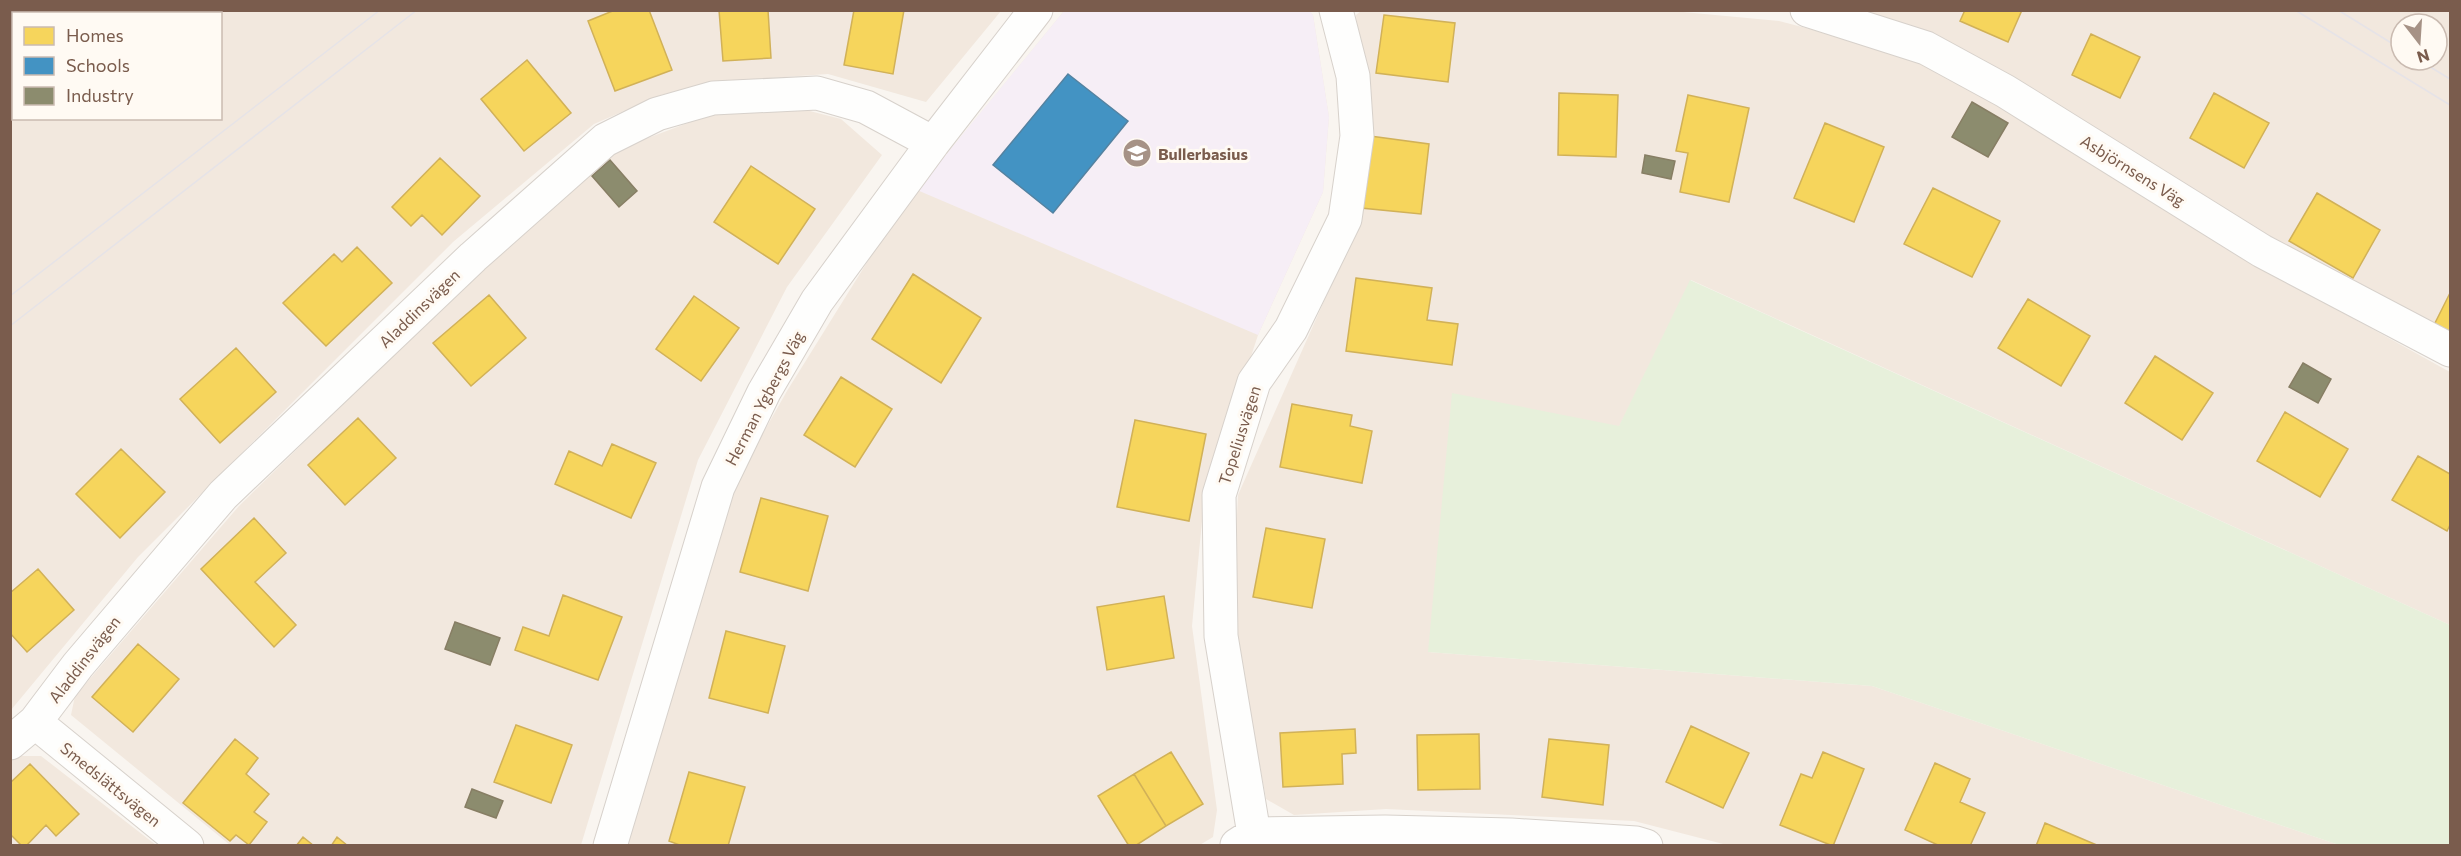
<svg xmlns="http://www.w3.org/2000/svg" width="2461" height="856" font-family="Commissioner,sans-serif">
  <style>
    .residential { fill: #f2e8de; fill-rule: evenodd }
    .education { fill: #f6eef6 }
    .green { fill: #e7f0db }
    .homes { fill: #f6d55c; stroke: #d1b158; stroke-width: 1.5 }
    .schools { fill: #4393c3; stroke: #5482a0; stroke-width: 1.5 }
    .industry { fill: #8c8c6e; stroke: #877e64; stroke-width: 1.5 }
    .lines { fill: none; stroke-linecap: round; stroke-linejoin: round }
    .street-casing { stroke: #d7d1cb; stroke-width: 35 }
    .street { stroke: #fefefd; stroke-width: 33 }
    .tram { stroke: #e6e3e7; stroke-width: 1.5 }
    .labels { text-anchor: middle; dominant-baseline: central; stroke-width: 6; stroke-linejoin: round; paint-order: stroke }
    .poi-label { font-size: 16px; font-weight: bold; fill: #7a5c4d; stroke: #fffaf3; text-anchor: start }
    .street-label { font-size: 16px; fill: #7a5c4d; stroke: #fffaf3 }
  </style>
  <rect width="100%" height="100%" fill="#f9f5f0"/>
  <path class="residential" d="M1662,10L1779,21L1922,58L2255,264L2450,372V625L1691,280L1619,427L1428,652L1872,686L2339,845L1731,846L1634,821L1386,809L1294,815L1266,799L1232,612L1238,495L1352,238L1363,121L1356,15L1361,11Z
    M11,11H1001L926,102L828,74L712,82L661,95L594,124L453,242L138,557L11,710ZM14,14H220V118H14Z
    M1064,11H1309L1313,15L1329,117L1323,192L1258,335L1204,500L1192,626L1217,810L1213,837L1198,846H626L716,516L787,391L894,219Z
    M1851,11H2450V340L2271,244L2003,71L1926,32ZM2401,24H2437V60H2401Z
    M798,108L841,119L882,155L787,287L698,460L581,845H230L71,715L75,696L239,506L483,267L613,151L720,111Z
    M15,756H41L156,845L11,846V759Z"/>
  <path class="education" d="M1309,10L1313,15L1329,117L1323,192L1258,335L917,190L1064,11Z"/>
  <path class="green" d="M1690,280L2450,625V845H2339L1872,686L1428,652L1452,393L1619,426Z"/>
  <path class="homes" d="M13,10H29L32,14H14V66L10,63V13Z
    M615,10H649L672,70L615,91L588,21Z
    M719,10H768L771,58L723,61Z
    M854,10H904L893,74L844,65Z
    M1965,10H2022L2008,42L1960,21Z
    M1384,15L1455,23L1448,82L1376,73Z
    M2091,34L2140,57L2120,98L2072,75Z
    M527,60L571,113L524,151L481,99Z
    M1559,93L1618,95L1616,157L1558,155Z
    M2214,93L2269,123L2244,168L2190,138Z
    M1688,95L1749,108L1729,202L1680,192L1688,153L1676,151Z
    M1825,123L1884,147L1854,222L1794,198Z
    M1370,136L1429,144L1421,214L1361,208Z
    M440,158L480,196L442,235L422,215L411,226L392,207Z
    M751,166L815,209L778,264L714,222Z
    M1933,188L2000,221L1972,277L1904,244Z
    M2317,193L2380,230L2353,278L2289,241Z
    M357,247L392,283L326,346L283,303L334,254L342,262Z
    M913,274L981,318L941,383L872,339Z
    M1356,278L1432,288L1427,320L1458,324L1452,365L1346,351Z
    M2450,293V337L2433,327Z
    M489,295L526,338L471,386L433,343Z
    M694,296L739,328L701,381L656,349Z
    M2028,299L2090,336L2061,386L1998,348Z
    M236,348L276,392L220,443L180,399Z
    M2155,356L2213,393L2182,440L2125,403Z
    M841,377L892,409L855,467L804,435Z
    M1292,404L1352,415L1350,426L1372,431L1362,483L1280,467Z
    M2285,412L2348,449L2320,497L2257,461Z
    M358,418L396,458L345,505L308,465Z
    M1135,420L1206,434L1189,521L1117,507Z
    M612,444L656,463L631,518L555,484L569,451L602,466Z
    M121,449L165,492L120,538L76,494Z
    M2418,456L2450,474V525L2447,531L2392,500Z
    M761,498L828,516L808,591L740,572Z
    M254,518L286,553L255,582L296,625L274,647L201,569Z
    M1266,528L1325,539L1312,608L1253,597Z
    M38,569L74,610L27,652L10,633V593Z
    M563,595L622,617L598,680L515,650L523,627L549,636Z
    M1164,596L1174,658L1107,670L1097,607Z
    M726,631L785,646L768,713L709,698Z
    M138,644L179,679L133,732L92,697Z
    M516,725L572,745L551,803L494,782Z
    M1691,726L1749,753L1723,808L1666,782Z
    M1355,729L1356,753L1342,754L1343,784L1283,787L1280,733Z
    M1479,734L1480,789L1418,790L1417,735Z
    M235,739L258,758L246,774L269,794L254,812L267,822L249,845L236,835L230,841L183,803Z
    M1549,739L1609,745L1603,805L1542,797Z
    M1171,752L1203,804L1166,826L1134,774Z
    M1823,752L1864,769L1833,846L1780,825L1801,774L1812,778Z
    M1935,763L1970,779L1960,802L1985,813L1970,846H1940L1905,830Z
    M30,764L79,814L56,836L46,825L26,846H22L10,834V783Z
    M689,772L745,787L728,846H682L669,841Z
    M1134,774L1166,826L1135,846H1129L1098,796Z
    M2045,823L2099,846H2036Z
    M303,837L314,846H296Z
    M337,837L348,846H331Z"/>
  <path class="schools" d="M1068,74L1128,121L1053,213L993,165Z"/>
  <path class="industry" d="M1972,102L2008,123L1988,157L1952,137Z
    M1645,155L1675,161L1671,179L1642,173Z
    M610,160L637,191L619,207L592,176Z
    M2303,363L2331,379L2318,403L2289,387Z
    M455,622L500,638L490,665L445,649Z
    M472,789L503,801L496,818L465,807Z"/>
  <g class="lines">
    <g class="street-casing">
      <path id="street" d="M1807,10L1926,48L2005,91L2262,251L2450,350
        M35,722L187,846
        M10,743L35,722L78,665L223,495L473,257L605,140L657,114L713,98L817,93L866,107L933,143
        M1237,845L1254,834L1385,832L1511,835L1636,843L1646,846
        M610,846L718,487L764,392L817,301L933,143L1036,10
        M1259,846L1254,834L1221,636L1219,495L1254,382L1291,329L1345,219L1357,136L1353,76L1336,10"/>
    </g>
    <use href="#street" class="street"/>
    <path class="tram" d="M2295,10L2450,105
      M2338,10L2401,49
      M2419,60L2450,79
      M10,296L380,10
      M10,326L417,10"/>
  </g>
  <defs>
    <g id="school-disc" transform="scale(1.5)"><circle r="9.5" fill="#a69286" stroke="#fffaf3"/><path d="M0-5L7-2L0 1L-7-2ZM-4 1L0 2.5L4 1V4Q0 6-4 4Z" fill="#fff"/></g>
  </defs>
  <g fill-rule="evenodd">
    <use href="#school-disc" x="1137" y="153"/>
  </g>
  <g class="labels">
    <g class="poi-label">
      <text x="1158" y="153">Bullerbasius</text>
    </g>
    <g class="street-label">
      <text transform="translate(2133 170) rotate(32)">Asbjörnsens Väg</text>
      <text transform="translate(419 308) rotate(-44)">Aladdinsvägen</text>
      <text transform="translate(764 398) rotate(-62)">Herman Ygbergs Väg</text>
      <text transform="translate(1239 435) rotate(-72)">Topeliusvägen</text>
      <text transform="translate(84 659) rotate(-52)">Aladdinsvägen</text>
      <text transform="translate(111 784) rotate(39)">Smedslättsvägen</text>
    </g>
  </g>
  <rect width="2461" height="856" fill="none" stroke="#7a5c4d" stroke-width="24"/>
  <rect x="12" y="12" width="210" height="108" fill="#fffaf3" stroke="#cabbb1" stroke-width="1.5"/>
  <rect x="24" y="27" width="30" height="18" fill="#f6d55c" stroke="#cabbb1" stroke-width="1.5"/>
  <text x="66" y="42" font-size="18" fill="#7a5c4d">Homes</text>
  <rect x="24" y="57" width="30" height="18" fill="#4393c3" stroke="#cabbb1" stroke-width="1.5"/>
  <text x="66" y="72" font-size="18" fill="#7a5c4d">Schools</text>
  <rect x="24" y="87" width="30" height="18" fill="#8c8c6e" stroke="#cabbb1" stroke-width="1.5"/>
  <text x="66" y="102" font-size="18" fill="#7a5c4d">Industry</text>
  <g transform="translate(2419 42) rotate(163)"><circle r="28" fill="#fffaf3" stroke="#cabbb1" stroke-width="1.5"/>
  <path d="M0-4.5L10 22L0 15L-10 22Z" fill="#a69286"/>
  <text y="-9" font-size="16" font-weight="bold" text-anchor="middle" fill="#7a5c4d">N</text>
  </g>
</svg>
